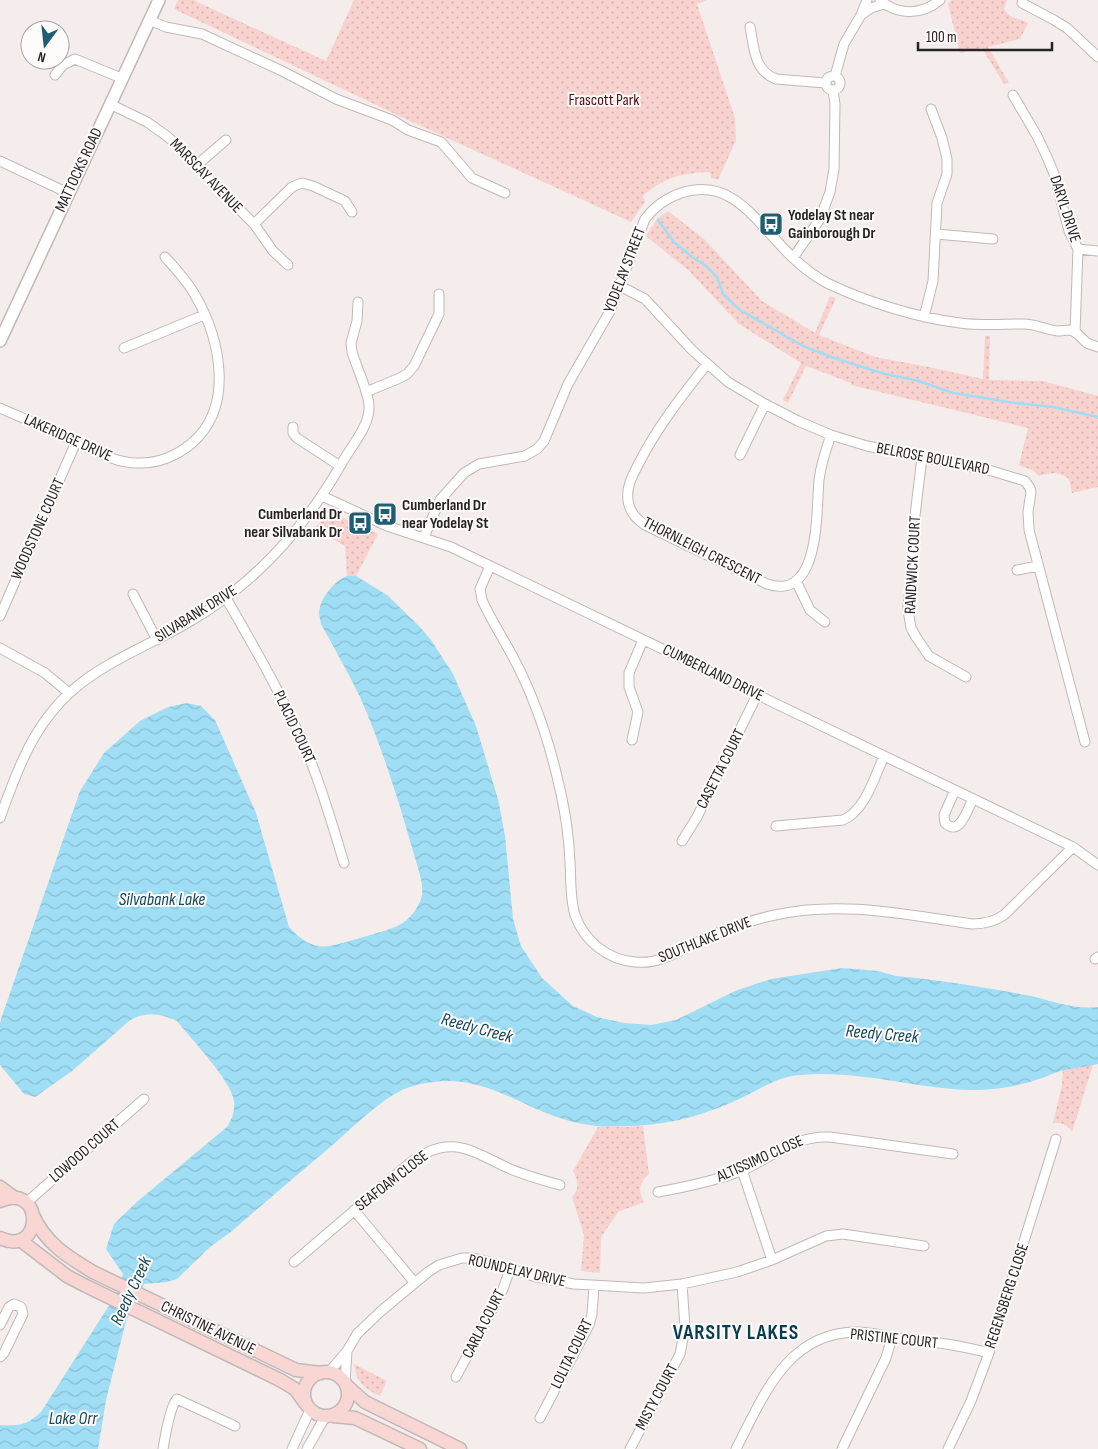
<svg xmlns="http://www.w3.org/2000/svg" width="1098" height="1449" font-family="'Sofia Sans Condensed',sans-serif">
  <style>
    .park { fill: url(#park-dots) }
    .water { fill: url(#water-waves) }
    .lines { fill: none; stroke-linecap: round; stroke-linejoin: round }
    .stream { stroke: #9fdef5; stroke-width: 2.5 }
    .minor-casing { stroke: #c1b8b7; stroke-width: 11 }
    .tertiary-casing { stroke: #c1b8b7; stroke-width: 14 }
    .secondary-casing { stroke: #c1b8b7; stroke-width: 15 }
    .minor { stroke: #fff; stroke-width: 9 }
    .tertiary { stroke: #fff; stroke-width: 11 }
    .secondary { stroke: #f7d6d4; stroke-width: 12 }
    .labels { text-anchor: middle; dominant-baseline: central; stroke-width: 4; stroke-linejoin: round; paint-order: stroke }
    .park-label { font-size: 16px; fill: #510b0d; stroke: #fffbfb }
    .street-label { font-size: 16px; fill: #272424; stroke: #fffbfb }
    .poi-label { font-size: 16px; font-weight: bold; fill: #272424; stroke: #fffbfb; text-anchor: start }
    .water-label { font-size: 18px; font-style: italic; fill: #144959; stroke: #fffbfb }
    .district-label { font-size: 21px; font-weight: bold; letter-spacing: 1px; fill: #053e4e; stroke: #fffbfb }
  </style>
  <defs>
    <pattern id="park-dots" width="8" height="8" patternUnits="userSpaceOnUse" patternTransform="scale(1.25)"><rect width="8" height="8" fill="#f8d2ce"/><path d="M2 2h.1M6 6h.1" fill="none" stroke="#d5b4b1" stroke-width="1.8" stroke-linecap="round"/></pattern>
    <pattern id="water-waves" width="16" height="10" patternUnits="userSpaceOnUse" patternTransform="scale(1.25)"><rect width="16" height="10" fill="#9fdef5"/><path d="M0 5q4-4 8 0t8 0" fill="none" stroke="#89bed2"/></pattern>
  </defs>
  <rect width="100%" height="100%" fill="#f5edec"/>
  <path class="park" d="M178,0H193L326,61L354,0H707L697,4L735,118L736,140L718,180L711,178L710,172C682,173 664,177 643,196L645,202L631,222L408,120L174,9Z
    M952,0H1007L1004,9C1012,21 1018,17 1028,23L1020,39L988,47L1009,83L1004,84L982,48L960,53L948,4Z
    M668,211L704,239L762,301L815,333L830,296L836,298L819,335L875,357L929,367L983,379L985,336H990L989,380L1043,381L1098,396V487L1072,493L1069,479C1058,471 1051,473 1039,476L1032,470L1019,465L1028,428L851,385V383L806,366L788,403L783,400L801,363L739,324L688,270L646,236L657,219Z
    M330,514L344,518L356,525L355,527L362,531L364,528L378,534L356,576H347L345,546L314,528Z
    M1093,1065L1072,1132C1067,1124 1062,1123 1053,1123L1062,1085L1063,1070Z
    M607,1126L627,1127L643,1126L649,1174C640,1182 637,1190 644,1202L618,1212L601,1237L600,1273L581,1271L584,1235L572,1197C580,1189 578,1180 573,1171L598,1127Z
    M354,1364L387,1381L380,1396C365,1389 356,1382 354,1364Z"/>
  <path class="water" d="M347,576H356L387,595L420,627L431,640L453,674L476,726L498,799L505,836L513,919L521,946L542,978L573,1006L597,1017L624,1023L651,1025L676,1020L735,991L771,979L842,968L878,971L896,976C940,980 983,987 1026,995C1051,1000 1073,1010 1098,1007V1064C1086,1067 1073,1068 1061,1071C1053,1073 1046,1077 1039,1079C1019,1086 995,1090 974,1090C915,1089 858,1069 800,1075C775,1077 757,1091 735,1101C695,1119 654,1128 611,1126C606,1126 601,1127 597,1126C524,1120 487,1061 407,1088C386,1095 353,1127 336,1142C301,1172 266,1201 232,1231L210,1247L177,1279L167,1282L144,1284L126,1321L106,1400L98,1449H0V1425C19,1426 27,1425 41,1412L117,1293L123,1274L106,1249L114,1224L138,1201L227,1127C232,1119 235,1112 234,1101C231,1080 191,1039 177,1021C160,1013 145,1011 129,1021L72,1071L35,1097L24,1094L0,1065V1023L2,1016L80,791L104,753L140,721L168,707L187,703L201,706L215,720L256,813L289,927C315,955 327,947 360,938C388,929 409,929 421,899C426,887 416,863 413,851C398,799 382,747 360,697C348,672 334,648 321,624C320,618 318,613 320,607C323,595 336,580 347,576Z"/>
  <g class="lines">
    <path class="stream" d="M658,220L674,242L692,257L706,266L717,277L723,294L740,310L803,346L834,358L885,374L919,381L953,393L1015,403L1053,407L1098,417"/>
    <g class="minor-casing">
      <path id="minor" d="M880,0C898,16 922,15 940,0
        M1022,3L1054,20L1067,28L1098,57
        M861,15L871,8L884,4
        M149,20L166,27L202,34L282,71L336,99L392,120L408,130L441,142L472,178L505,193
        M750,27C754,47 754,71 776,79L825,83
        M55,75L63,65L75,59L121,78
        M826 83a7 7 0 1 1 14 0a7 7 0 1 1-14 0Z
        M835,76L844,44L861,15L867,0
        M1013,95L1037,136L1047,157L1054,174L1069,231L1078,249L1075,332
        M110,104L147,122L168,137L198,164L211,181L254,224L273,251L288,265
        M0,161L68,193
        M198,164L226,140
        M254,224L292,187L302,183L313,186L345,201L352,212
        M936,234L993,239
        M1078,249L1098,251
        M793,258L820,219L830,192L834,169L835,104L833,90
        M620,286L645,299L692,350L728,382L765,404L798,421L831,435L867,446L992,471L1025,481L1030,488L1031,492L1028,512L1029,530L1085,742
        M924,317L933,281L937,203L947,174V159L942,138L931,109
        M124,348L204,315
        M707,364C681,397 658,426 639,463C633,475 626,486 628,500C629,511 636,519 645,525L767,584C821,602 816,511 819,480C821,464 826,449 831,435
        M366,392L400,378L407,374L414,366L439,314V294
        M0,408C25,419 51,430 76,442C96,451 115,463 137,463C157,464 177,456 192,443C235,406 220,338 195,295C187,281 176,269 165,257
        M293,427V433L297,438L340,466
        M740,455L765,404
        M922,457L914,524L912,570L908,606L909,616L911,628L916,637L929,656L966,677
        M322,496L387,526L451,547L1073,847L1098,865
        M424,537L440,500L464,473L479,464L525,456L537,449L544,441L568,384L610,311L645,219C655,206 666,198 681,193C725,179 748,210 774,238C790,256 807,273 829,284C867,302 918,318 960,323C981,326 1003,324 1024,324C1036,324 1046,330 1058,331C1062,331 1065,330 1069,330C1078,331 1081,339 1087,343C1091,345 1094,346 1098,347
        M490,566L480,589L482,600C491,620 503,638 513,657C536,700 551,747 561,794C566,816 569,839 570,862C571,879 570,899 575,915C584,941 608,960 635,962C662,965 683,948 706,938C728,928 751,920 775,915C841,900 907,915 972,924C984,924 994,922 1004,915L1073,847
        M1017,570L1038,566
        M796,581L810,610L825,622
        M133,594L157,640
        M226,598C256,650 286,702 309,757C323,791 333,827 344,863
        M0,616L76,442
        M0,648L45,673L69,693
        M632,740L638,712L629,687V673L643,640
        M955,790L944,815L945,823C960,837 967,810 973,799
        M0,818C17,770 34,723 74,689C106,661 152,644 189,622C255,584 304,529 342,463C351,446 370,426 369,406C369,393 356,366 352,352L351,343L357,321L358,302
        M776,826L843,820C865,811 875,776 884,756
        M682,841L697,817L757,695
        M1095,959L1098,957
        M742,1170L772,1260
        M658,1192C686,1187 714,1181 741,1171C772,1158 794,1135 830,1137L953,1154
        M26,1203L144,1099
        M354,1210L415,1283
        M294,1262L410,1163C449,1133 470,1150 508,1168C524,1175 542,1180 560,1185
        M0,1325L9,1307L14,1304L21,1307L23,1314L21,1318L4,1353L0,1357
        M329,1372L347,1351L357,1334L380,1312L428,1272L439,1265L462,1258H472L486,1261L536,1277L574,1284L644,1288L682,1284L737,1272L772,1260L826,1236L843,1234L924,1246
        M456,1377L503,1289L510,1269
        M345,1382L347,1352
        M540,1418L589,1325L592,1314L594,1286
        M163,1449C165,1437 170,1406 177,1399L235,1426
        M292,1449L310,1410
        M307,1449L325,1417
        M630,1449L680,1354L685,1328L682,1284
        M736,1449C763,1397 787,1332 857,1332C871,1332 885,1336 899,1338C929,1341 960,1345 989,1353
        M842,1449L886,1358L892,1337
        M948,1449L971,1401L989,1353L1056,1139"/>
    </g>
    <g class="tertiary-casing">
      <path id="tertiary" d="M0,341L159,0"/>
    </g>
    <g class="secondary-casing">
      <path id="secondary" d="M0,1187L15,1198
        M0,1201C45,1182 43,1258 0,1238
        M33,1215C45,1243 68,1257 93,1272L296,1370L321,1373
        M20,1240L67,1276L86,1286L280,1380L295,1389L305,1403
        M304 1394a22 22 0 1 1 44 0a22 22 0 1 1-44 0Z
        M347,1386L365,1402L460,1449
        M333,1416L355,1418L420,1449"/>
    </g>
    <use href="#minor" class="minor"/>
    <use href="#tertiary" class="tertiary"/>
    <use href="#secondary" class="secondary"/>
  </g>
  <defs>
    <g id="bus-square" transform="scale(1.25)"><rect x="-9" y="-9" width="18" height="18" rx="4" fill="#1d5e73" stroke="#fffbfb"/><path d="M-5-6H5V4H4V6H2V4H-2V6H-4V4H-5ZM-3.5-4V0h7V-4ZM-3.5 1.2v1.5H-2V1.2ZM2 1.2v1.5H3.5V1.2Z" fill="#fff"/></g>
  </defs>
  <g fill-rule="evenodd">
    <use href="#bus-square" x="771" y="224"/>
    <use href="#bus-square" x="385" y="514"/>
    <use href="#bus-square" x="360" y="523"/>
  </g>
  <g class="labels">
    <g class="park-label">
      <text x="604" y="100">Frascott Park</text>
    </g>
    <g class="street-label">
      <text transform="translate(79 170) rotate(-65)">MATTOCKS ROAD</text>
      <text transform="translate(206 176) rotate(46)">MARSCAY AVENUE</text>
      <text transform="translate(1065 209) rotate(72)">DARYL DRIVE</text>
      <text transform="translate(625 270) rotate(-69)">YODELAY STREET</text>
      <text transform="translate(68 438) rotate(24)">LAKERIDGE DRIVE</text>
      <text transform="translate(933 459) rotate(11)">BELROSE BOULEVARD</text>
      <text transform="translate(38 529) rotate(-66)">WOODSTONE COURT</text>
      <text transform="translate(702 551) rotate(27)">THORNLEIGH CRESCENT</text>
      <text transform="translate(913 565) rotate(-87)">RANDWICK COURT</text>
      <text transform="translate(196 614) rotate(-32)">SILVABANK DRIVE</text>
      <text transform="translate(713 673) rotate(26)">CUMBERLAND DRIVE</text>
      <text transform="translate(294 727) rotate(65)">PLACID COURT</text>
      <text transform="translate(721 769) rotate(-63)">CASETTA COURT</text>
      <text transform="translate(705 940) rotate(-22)">SOUTHLAKE DRIVE</text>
      <text transform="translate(85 1151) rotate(-41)">LOWOOD COURT</text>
      <text transform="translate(760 1159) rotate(-24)">ALTISSIMO CLOSE</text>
      <text transform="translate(392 1181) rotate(-38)">SEAFOAM CLOSE</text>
      <text transform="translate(517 1271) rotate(13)">ROUNDELAY DRIVE</text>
      <text transform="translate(1007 1296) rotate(-72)">REGENSBERG CLOSE</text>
      <text transform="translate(484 1324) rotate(-63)">CARLA COURT</text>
      <text transform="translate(208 1328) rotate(26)">CHRISTINE AVENUE</text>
      <text transform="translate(894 1339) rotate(6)">PRISTINE COURT</text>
      <text transform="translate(572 1354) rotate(-64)">LOLITA COURT</text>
      <text transform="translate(657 1397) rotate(-62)">MISTY COURT</text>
    </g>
    <g class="poi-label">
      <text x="788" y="215">Yodelay St near<tspan x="788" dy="18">Gainborough Dr</tspan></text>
      <text x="402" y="505">Cumberland Dr<tspan x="402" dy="18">near Yodelay St</tspan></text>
      <text x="342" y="514" text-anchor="end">Cumberland Dr<tspan x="342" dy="18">near Silvabank Dr</tspan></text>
    </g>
    <g class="water-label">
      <text x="162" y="899">Silvabank Lake</text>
      <text transform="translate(477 1028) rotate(15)">Reedy Creek</text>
      <text transform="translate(882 1034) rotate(5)">Reedy Creek</text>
      <text transform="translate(131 1291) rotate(-65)">Reedy Creek</text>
      <text x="73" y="1418">Lake Orr</text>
    </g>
    <g class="district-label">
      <text x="736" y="1332">VARSITY LAKES</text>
    </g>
  </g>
  <g transform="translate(45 45) rotate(195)"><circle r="24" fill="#fffbfb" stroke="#a9a5a5"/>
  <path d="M0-4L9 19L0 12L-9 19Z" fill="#1d5e73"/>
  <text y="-8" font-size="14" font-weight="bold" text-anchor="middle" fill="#272424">N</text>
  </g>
  <path d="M918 42v8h134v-8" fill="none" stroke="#272424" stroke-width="2.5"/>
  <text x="926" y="42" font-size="15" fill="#272424" stroke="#fffbfb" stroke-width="4" paint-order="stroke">100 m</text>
</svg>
